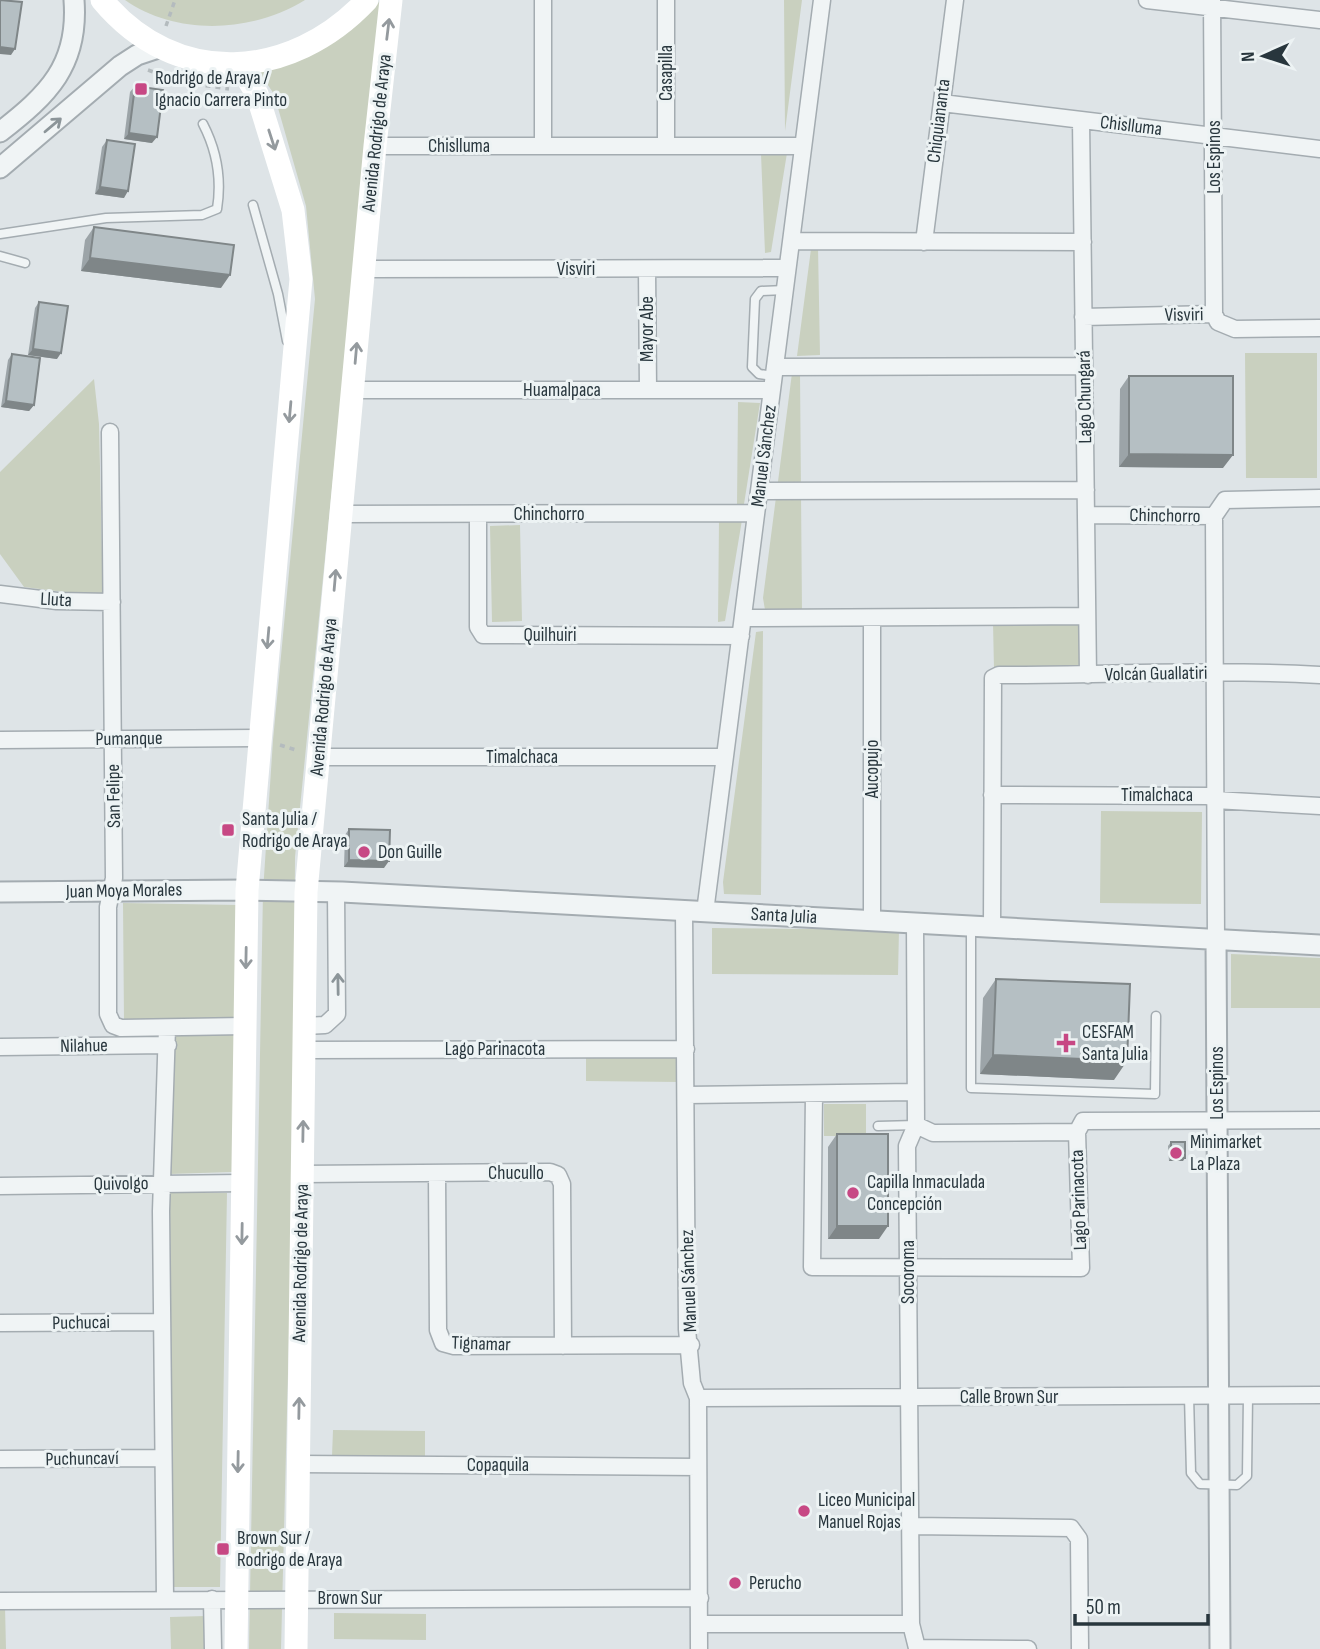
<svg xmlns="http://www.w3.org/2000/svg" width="1320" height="1649" font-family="'Sofia Sans Condensed',sans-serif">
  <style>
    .green { fill: #c9d0bf }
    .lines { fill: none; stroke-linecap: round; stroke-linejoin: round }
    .service-casing { stroke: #a4acb1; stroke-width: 11 }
    .minor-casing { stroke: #a4acb1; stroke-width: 19 }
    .tertiary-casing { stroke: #a4acb1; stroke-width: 23 }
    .path { stroke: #b4bbbe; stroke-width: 3.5; stroke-dasharray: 5 5; stroke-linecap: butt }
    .service { stroke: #f0f4f5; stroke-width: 8 }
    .minor { stroke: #f0f4f5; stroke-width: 16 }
    .tertiary { stroke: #f0f4f5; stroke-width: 19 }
    .secondary { stroke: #fff; stroke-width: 23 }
    .wall { fill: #9ca4a8 }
    .shaded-wall { fill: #7f8688 }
    .building { fill: #b5bfc3; stroke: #7f8688; stroke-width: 2 }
    .oneway { stroke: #949a9e }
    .oneway2 { stroke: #8c9599 }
    .poi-dot { fill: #c74884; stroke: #edf3f4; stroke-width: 2.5 }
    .labels { text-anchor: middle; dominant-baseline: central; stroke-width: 6; stroke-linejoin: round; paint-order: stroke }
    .street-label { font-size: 19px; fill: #28363d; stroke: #edf3f4 }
    .poi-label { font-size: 19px; fill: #28363d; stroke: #edf3f4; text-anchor: start }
  </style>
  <rect width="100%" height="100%" fill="#dee4e7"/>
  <path class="green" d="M125,0H305C252,33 176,36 125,0Z
    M381,0L295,857L293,1176L281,1649H249L263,892L273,740L315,299L306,206L274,94L259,72C309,59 345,38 381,0Z
    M784,0H802L785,131Z
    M787,153L771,252L765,253L761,154Z
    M818,247L820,355L797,356L811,249Z
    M1245,353H1317V478H1246Z
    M792,373H800L802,611L765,610L763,598Z
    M94,379L99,424L103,597L24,587L0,554V472Z
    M738,402L760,403L744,504L737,505Z
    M719,520H742L725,621L718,622Z
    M520,525L522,621L492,622L490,526Z
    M1079,622L1080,667L994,669L993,623Z
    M763,631L761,895L724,894L723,882L756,632Z
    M1101,811L1202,812L1201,904L1100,903Z
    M123,903L238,905L232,1172L169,1174L176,1021L124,1020Z
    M712,928L899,930L898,975L712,974Z
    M1231,954L1320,958V1008H1231Z
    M586,1055L679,1056V1082L586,1081Z
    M824,1104H866V1136H824Z
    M170,1193H227L220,1587H171Z
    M333,1430L425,1431V1457L332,1456Z
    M0,1607H5L6,1649H0Z
    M334,1613L426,1614V1640L334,1639Z
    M206,1616L207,1649H171L170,1617Z"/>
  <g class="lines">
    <g class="service-casing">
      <path id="service" d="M253,205L278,294L287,341
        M0,234L106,218L202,215L217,209C222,178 217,151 203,124
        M0,256L25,263
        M774,376L759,374L752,367L755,299L761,291L785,290
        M971,926V1088L1155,1094L1156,1016
        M878,1126L916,1125
        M1189,1396L1191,1473L1200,1484L1237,1485L1247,1476L1248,1396"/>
    </g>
    <g class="minor-casing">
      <path id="minor" d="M543,0V146
        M1147,0L1320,20
        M1212,0L1214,314L1218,322L1235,329L1320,328
        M942,103L1320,149
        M1081,120L1088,675
        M375,146H803
        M666,146V0
        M791,241L1083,242
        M924,242L955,0
        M364,269L787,268
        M647,269L648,390
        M1083,317L1214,314
        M775,367L1084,366
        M353,390H772
        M110,432L114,878L108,907V1014L113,1025L121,1028L245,1026
        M759,491L1086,490
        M341,514L756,513
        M478,514V627L483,635L741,636
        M1086,515L1214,516
        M0,594L57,601L112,602
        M743,618L1087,616
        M872,618V921
        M0,740L259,738
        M318,757H725
        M992,795L1209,796L1215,800L1320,806
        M684,911L687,1329L692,1383L698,1398L699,1649
        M705,912L822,0
        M992,928L993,678L999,675C1106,675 1213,669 1320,675
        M1216,940L1214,516L1225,500L1320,498
        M304,1026L325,1025L337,1014L336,892
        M0,1047L168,1045
        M304,1050L686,1049
        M814,1094L812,1267L1081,1268L1077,1132L1083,1121L1320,1120
        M687,1095L915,1092
        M916,1125L933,1133L1077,1132
        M437,1173L438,1330L443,1343L454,1346L691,1345
        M302,1174L550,1172L558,1175L562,1184L563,1346
        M0,1186L242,1183
        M0,1323L162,1322
        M698,1398L1320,1395
        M0,1459L163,1458
        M298,1464L698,1467
        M910,1526L1071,1528L1079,1539L1080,1649
        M165,1599L161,1211L167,1028
        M212,1599L213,1649
        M0,1601L700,1598
        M700,1624H911L917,1648L1028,1649
        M911,1624L907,1146L916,1125L915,923"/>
    </g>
    <g class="tertiary-casing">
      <path id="tertiary" d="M0,132C48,95 79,65 74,0
        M0,168L120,66L137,55L158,48
        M0,892L247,890L342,892L1320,945
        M1216,940L1220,1649"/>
    </g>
    <path class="path" d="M166,26L175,0
      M148,70L180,82L229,89
      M280,745L299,751"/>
    <use href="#service" class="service"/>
    <use href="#minor" class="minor"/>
    <use href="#tertiary" class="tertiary"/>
    <path class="secondary" d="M102,0C176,89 291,81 367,0
      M226,64L246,76L257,94L293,210L301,279L247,890L236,1649
      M296,1649L306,892L375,146L391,0"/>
  </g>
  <path class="wall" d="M135,86L152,143L124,139L130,92Z
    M107,140L124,198L95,194L102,147Z
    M94,227L221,288L81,271L85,240Z
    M39,302L57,359L28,355L35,308Z
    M12,354L34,405L29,411L1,407L8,360Z
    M1129,376L1223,468L1119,467L1120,389Z
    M349,829L384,868L344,867L345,835Z
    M996,979L1114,1080L980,1074L983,998Z
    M837,1134L879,1239H828V1147Z
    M1171,1142L1183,1161H1169L1168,1146Z"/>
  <path class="shaded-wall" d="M0,47L15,49L11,55L0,54Z
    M129,133L157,137L152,143L124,139Z
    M100,187L128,191L124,198L95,194Z
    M90,258L230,275L221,288L81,271Z
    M33,349L61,353L57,359L28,355Z
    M6,401L34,405L29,411L1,407Z
    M1129,454L1233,455L1223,468L1119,467Z
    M349,860L389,861L384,868L344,867Z
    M993,1055L1127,1061L1114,1080L980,1074Z
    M1171,1158H1185L1183,1161H1169Z
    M837,1226H888L879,1239H828Z"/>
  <path class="building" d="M0,0L22,2L15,49L0,47Z
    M135,86L163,90L157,137L129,133Z
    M107,140L135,144L128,191L100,187Z
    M94,227L234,245L230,275L90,258Z
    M39,302L68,306L61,353L33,349Z
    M12,354L40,358L34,405L6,401Z
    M1129,376H1233V455L1129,454Z
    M349,829L390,830L389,861L349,860Z
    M996,979L1130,984L1127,1061L993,1055Z
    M837,1134H888V1226H837Z
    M1171,1142H1185V1158H1171Z"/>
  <defs><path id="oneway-shaft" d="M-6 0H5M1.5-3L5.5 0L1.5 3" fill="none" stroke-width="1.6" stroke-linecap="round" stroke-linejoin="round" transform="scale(1.75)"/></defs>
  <g class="oneway">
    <use href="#oneway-shaft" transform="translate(388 29) rotate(-83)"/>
    <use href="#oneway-shaft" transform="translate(272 140) rotate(72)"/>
    <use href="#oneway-shaft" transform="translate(356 353) rotate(-85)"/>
    <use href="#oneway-shaft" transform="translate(290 412) rotate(95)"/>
    <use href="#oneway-shaft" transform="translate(335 580) rotate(-85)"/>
    <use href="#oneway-shaft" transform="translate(268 638) rotate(95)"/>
    <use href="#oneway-shaft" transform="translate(246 958) rotate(91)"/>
    <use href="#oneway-shaft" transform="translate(303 1131) rotate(-89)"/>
    <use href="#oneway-shaft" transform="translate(242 1234) rotate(91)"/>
    <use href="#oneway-shaft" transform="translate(299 1408) rotate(-89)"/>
    <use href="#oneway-shaft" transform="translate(238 1462) rotate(91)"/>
  </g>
  <g class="oneway2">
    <use href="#oneway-shaft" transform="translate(53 125) rotate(-40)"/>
    <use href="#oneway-shaft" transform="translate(338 984) rotate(-91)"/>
  </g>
  <g class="poi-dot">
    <rect x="134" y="82" width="14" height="14" rx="3.5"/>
    <rect x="221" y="823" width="14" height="14" rx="3.5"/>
    <circle cx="364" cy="852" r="7"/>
    <path d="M1062.5 1032.5h7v7h7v7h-7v7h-7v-7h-7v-7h7z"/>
    <circle cx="1176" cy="1153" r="7"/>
    <circle cx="853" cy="1193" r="7"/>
    <circle cx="804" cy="1511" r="7"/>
    <rect x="216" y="1542" width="14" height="14" rx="3.5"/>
    <circle cx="735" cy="1583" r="7"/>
  </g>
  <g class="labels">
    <g class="street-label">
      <text transform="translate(666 73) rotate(-90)">Casapilla</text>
      <text transform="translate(939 121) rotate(-83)">Chiquiananta</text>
      <text transform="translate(1131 126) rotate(7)">Chislluma</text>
      <text transform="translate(377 133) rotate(-84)">Avenida Rodrigo de Araya</text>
      <text x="459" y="146">Chislluma</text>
      <text transform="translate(1214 157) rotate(-90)">Los Espinos</text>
      <text x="576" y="269">Visviri</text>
      <text transform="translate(1184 315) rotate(-1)">Visviri</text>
      <text transform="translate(647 329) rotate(-90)">Mayor Abe</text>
      <text x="562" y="390">Huamalpaca</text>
      <text transform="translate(1085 397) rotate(-91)">Lago Chungará</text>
      <text transform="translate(764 456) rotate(-83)">Manuel Sánchez</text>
      <text x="549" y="514">Chinchorro</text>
      <text transform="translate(1165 516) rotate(1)">Chinchorro</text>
      <text transform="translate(56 600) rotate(3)">Lluta</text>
      <text x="550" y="635">Quilhuiri</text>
      <text transform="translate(1156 674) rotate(-1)">Volcán Guallatiri</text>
      <text transform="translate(324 697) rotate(-85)">Avenida Rodrigo de Araya</text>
      <text transform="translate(129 739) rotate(-1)">Pumanque</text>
      <text x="522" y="757">Timalchaca</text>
      <text transform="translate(872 769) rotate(-90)">Aucopujo</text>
      <text x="1157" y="795">Timalchaca</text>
      <text transform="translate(114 796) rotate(-91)">San Felipe</text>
      <text transform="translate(124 891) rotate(-1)">Juan Moya Morales</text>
      <text transform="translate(784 916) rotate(3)">Santa Julia</text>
      <text transform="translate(84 1046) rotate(-1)">Nilahue</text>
      <text x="495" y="1049">Lago Parinacota</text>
      <text transform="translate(1217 1083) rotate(-90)">Los Espinos</text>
      <text x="516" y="1173">Chucullo</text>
      <text transform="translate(121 1184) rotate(-1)">Quivolgo</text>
      <text transform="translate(1079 1200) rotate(-92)">Lago Parinacota</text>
      <text transform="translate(301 1263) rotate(-89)">Avenida Rodrigo de Araya</text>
      <text transform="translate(908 1272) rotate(-90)">Socoroma</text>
      <text transform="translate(689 1281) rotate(-92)">Manuel Sánchez</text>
      <text transform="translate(81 1323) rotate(-1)">Puchucai</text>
      <text transform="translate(481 1344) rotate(2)">Tignamar</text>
      <text x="1009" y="1397">Calle Brown Sur</text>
      <text transform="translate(82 1459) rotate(-1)">Puchuncaví</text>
      <text x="498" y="1465">Copaquila</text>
      <text x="350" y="1598">Brown Sur</text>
    </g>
    <g class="poi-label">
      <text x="155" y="78">Rodrigo de Araya /<tspan x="155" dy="22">Ignacio Carrera Pinto</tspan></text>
      <text x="242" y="819">Santa Julia /<tspan x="242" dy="22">Rodrigo de Araya</tspan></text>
      <text x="378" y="852">Don Guille</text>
      <text x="1082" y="1032">CESFAM<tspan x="1082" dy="22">Santa Julia</tspan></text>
      <text x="1190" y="1142">Minimarket<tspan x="1190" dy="22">La Plaza</tspan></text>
      <text x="867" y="1182">Capilla Inmaculada<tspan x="867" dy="22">Concepción</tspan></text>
      <text x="818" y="1500">Liceo Municipal<tspan x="818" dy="22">Manuel Rojas</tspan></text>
      <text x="237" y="1538">Brown Sur /<tspan x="237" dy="22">Rodrigo de Araya</tspan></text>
      <text x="749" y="1583">Perucho</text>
    </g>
  </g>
  <g transform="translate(1264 56) rotate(267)" stroke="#edf3f4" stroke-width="5" paint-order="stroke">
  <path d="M0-5L12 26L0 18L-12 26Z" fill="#28363d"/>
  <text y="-10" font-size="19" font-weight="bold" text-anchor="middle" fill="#28363d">N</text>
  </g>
  <path d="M1075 1614v10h133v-10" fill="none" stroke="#28363d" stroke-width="3.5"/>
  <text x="1086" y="1614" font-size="21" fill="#28363d" stroke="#edf3f4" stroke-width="5" paint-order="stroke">50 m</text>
</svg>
